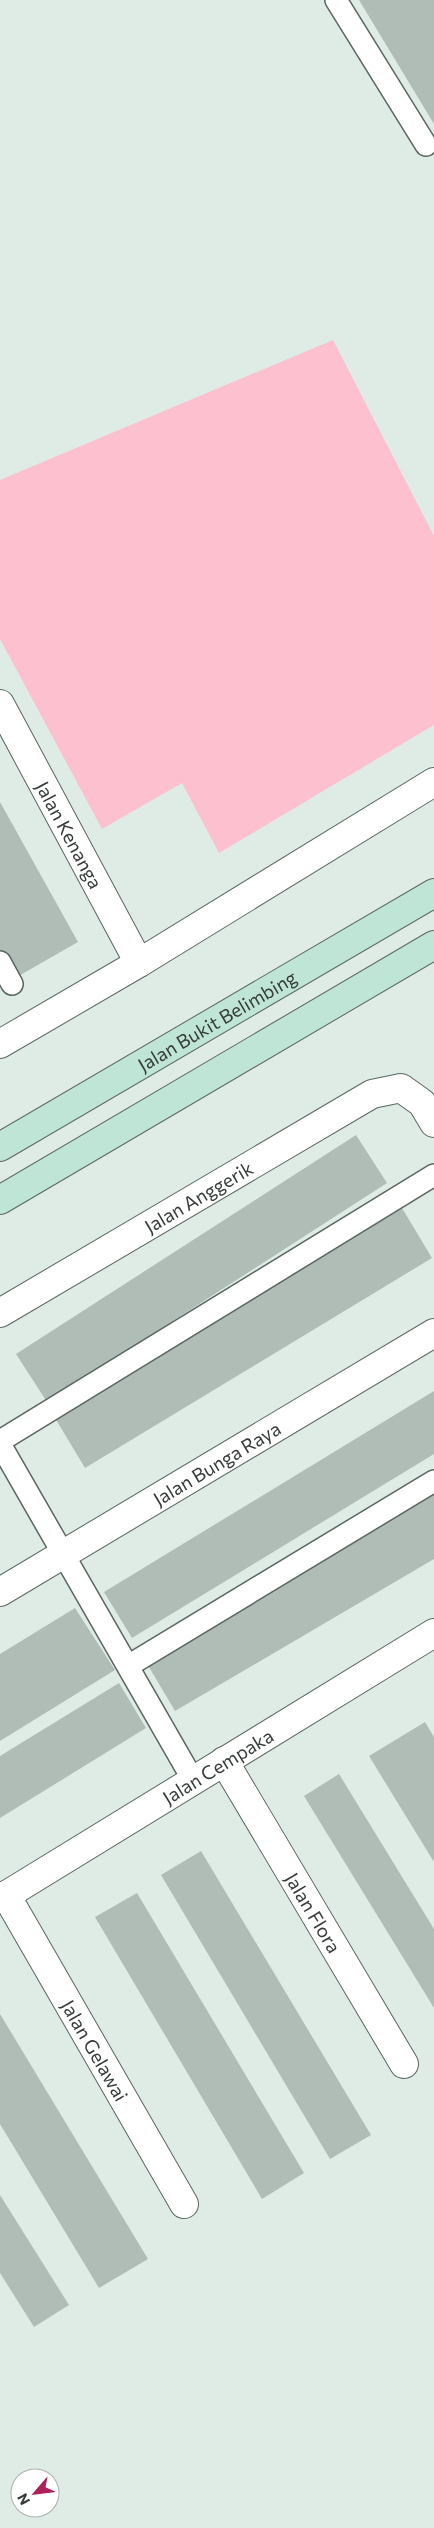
<svg xmlns="http://www.w3.org/2000/svg" width="434" height="2528" font-family="Commissioner,sans-serif">
  <style>
    .green { fill: #fdc0ce }
    .building { fill: #b0bdb7 }
    .lines { fill: none; stroke-linecap: round; stroke-linejoin: round }
    .lane-casing { stroke: #5a6660; stroke-width: 24 }
    .street-casing { stroke: #5a6660; stroke-width: 30 }
    .secondary-casing { stroke: #5a6660; stroke-width: 30 }
    .lane { stroke: #fff; stroke-width: 21 }
    .street { stroke: #fff; stroke-width: 28 }
    .secondary { stroke: #bfe5d7; stroke-width: 28 }
    .labels { text-anchor: middle; dominant-baseline: central; stroke-width: 4; stroke-linejoin: round; paint-order: stroke }
    .street-label { font-size: 19px; fill: #373c3a; stroke: #fff }
  </style>
  <rect width="100%" height="100%" fill="#deece5"/>
  <path class="green" d="M333,340L434,536V725L219,853L182,783L102,829L0,639V480Z"/>
  <path class="building" d="M359,0H434V124Z
    M0,802L78,942L15,978L0,951Z
    M356,1135L387,1183L47,1402L16,1354Z
    M402,1208L432,1258L85,1468L55,1418Z
    M434,1391V1454L132,1638L104,1592Z
    M434,1492V1559L175,1711L146,1662Z
    M75,1608L115,1670L0,1741V1654Z
    M119,1683L146,1728L0,1818V1756Z
    M425,1722L434,1737V1862L369,1756Z
    M339,1774L434,1929V2008L304,1796Z
    M201,1851L371,2135L330,2159L161,1875Z
    M137,1893L304,2173L262,2199L95,1917Z
    M0,2014L148,2259L99,2288L0,2124Z
    M0,2195L69,2305L34,2327L0,2273Z"/>
  <g class="lines">
    <g class="lane-casing">
      <path id="lane" d="M336,0L426,145
        M0,962L12,984
        M0,1441L434,1175
        M0,1444L193,1780
        M128,1666L434,1481"/>
    </g>
    <g class="street-casing">
      <g id="street">
        <path id="s1" d="M0,704L139,963"/>
        <path d="M0,1044L139,963L434,782"/>
        <path id="s2" d="M0,1313L372,1094L401,1088L422,1103L434,1123"/>
        <path id="s3" d="M0,1592L434,1333"/>
        <path id="s4" d="M224,1761L404,2064"/>
        <path id="s5" d="M6,1895L184,2204"/>
        <path id="s6" d="M0,1899L434,1633"/>
      </g>
    </g>
    <g class="secondary-casing">
      <g id="secondary">
        <path id="s7" d="M0,1147L434,893"/>
        <path d="M0,1200L434,945"/>
      </g>
    </g>
    <use href="#lane" class="lane"/>
    <use href="#street" class="street"/>
    <use href="#secondary" class="secondary"/>
  </g>
  <g class="labels">
    <g class="street-label">
      <text stroke="none"><textPath href="#s1" startOffset="148">Jalan Kenanga</textPath></text>
      <text stroke="none"><textPath href="#s7" startOffset="251">Jalan Bukit Belimbing</textPath></text>
      <text stroke="none"><textPath href="#s2" startOffset="230">Jalan Anggerik</textPath></text>
      <text stroke="none"><textPath href="#s3" startOffset="252">Jalan Bunga Raya</textPath></text>
      <text stroke="none"><textPath href="#s6" startOffset="255">Jalan Cempaka</textPath></text>
      <text stroke="none"><textPath href="#s4" startOffset="176">Jalan Flora</textPath></text>
      <text stroke="none"><textPath href="#s5" startOffset="179">Jalan Gelawai</textPath></text>
    </g>
  </g>
  <g transform="translate(35 2493) rotate(242)"><circle r="24" fill="#ffffff" stroke="#afb1b0"/>
  <path d="M0-4L9 19L0 12L-9 19Z" fill="#ae2058"/>
  <text y="-8" font-size="14" font-weight="bold" text-anchor="middle" fill="#373c3a">N</text>
  </g>
</svg>
